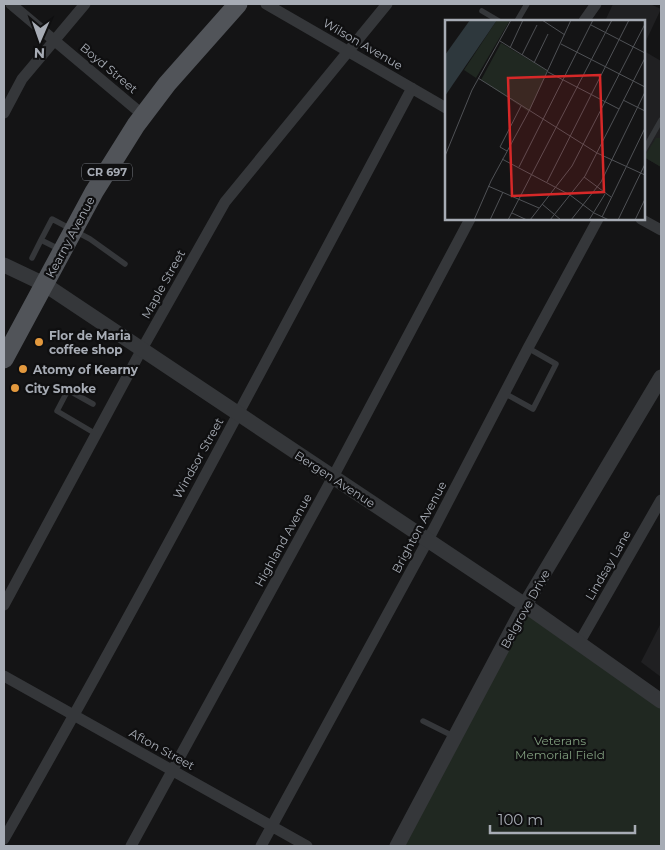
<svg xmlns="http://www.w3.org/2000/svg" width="665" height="850" font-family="Montserrat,sans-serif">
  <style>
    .built { fill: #202022 }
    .green { fill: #202821 }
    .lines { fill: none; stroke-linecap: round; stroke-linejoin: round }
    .service { stroke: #35373a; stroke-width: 5.5 }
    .minor { stroke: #35373a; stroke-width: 11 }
    .tertiary { stroke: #35373a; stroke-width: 15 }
    .primary { stroke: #515459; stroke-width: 19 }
    .poi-dot { fill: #e3993e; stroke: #0f0f10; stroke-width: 2 }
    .labels { text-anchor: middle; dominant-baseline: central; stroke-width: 4.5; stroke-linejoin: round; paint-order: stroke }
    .shield { fill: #0f0f10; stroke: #797d84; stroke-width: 1 }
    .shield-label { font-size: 11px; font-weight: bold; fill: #a7acb5 }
    .street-label { font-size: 12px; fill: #a7acb5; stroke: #0f0f10 }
    .poi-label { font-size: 12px; font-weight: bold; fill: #a7acb5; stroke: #0f0f10; text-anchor: start }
    .park-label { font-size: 12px; fill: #819e7f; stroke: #0f0f10 }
    .inset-road { fill: none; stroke: #4f5155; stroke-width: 1 }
    .view { fill: #d62828; fill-opacity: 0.15; stroke: #d62828; stroke-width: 2.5 }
    .inset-edge { fill: none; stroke: #a7acb5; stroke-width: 2.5 }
  </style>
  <rect width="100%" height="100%" fill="#141415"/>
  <path class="built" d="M613,4H650L661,9L644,45V21H605Z
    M644,51L661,61V167L644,157Z
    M661,623V677L641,662Z"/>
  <path class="green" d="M656,138H661V167L644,157Z
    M526,601L661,698V846H399Z"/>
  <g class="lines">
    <path class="service" d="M482,11L499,21
      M517,21L527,4
      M644,150L661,120
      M41,240L52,219L90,239L125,264
      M32,258L41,240L61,250
      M504,393L533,409L556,364L528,348
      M93,404L68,390L57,411L96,434
      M423,721L455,737"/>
    <path class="minor" d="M11,4L143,115
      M266,4L446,108
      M584,21L596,4
      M4,113L22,79L85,4
      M641,219L661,230
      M4,605L142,349L225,202L387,4
      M579,643L661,500
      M4,676L307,846
      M4,839C145,592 278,339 412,88
      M131,846L333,477L470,219
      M261,846L428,540L528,348L598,219"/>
    <path class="tertiary" d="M4,265L44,284L525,605L661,701
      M397,846L525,605L661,377"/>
    <path class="primary" d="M4,359L94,192L136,125L167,84L238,4"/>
  </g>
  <g class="poi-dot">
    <circle cx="39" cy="342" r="5"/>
    <circle cx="23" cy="369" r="5"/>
    <circle cx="15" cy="388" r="5"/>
  </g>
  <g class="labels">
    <rect class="shield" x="82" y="163.5" width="50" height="17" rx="4"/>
    <g class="shield-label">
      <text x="107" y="172">CR 697</text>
    </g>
    <g class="street-label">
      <text transform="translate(363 44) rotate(30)">Wilson Avenue</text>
      <text transform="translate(109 68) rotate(40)">Boyd Street</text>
      <text transform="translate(70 237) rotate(-62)">Kearny Avenue</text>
      <text transform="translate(163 284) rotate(-61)">Maple Street</text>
      <text transform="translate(198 458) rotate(-61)">Windsor Street</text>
      <text transform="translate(335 479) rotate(33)">Bergen Avenue</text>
      <text transform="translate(419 527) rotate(-62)">Brighton Avenue</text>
      <text transform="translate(283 540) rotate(-61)">Highland Avenue</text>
      <text transform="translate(608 565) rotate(-60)">Lindsay Lane</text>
      <text transform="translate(525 609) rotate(-61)">Belgrove Drive</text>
      <text transform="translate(162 749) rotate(29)">Afton Street</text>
    </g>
    <g class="poi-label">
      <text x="49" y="335">Flor de Maria<tspan x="49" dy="14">coffee shop</tspan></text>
      <text x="33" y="369">Atomy of Kearny</text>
      <text x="25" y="388">City Smoke</text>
    </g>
    <g class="park-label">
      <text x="560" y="740">Veterans<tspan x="560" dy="14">Memorial Field</tspan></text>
    </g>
  </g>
  <g transform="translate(445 20)">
    <rect width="200" height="200" fill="#141415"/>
    <path d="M52,0H65L31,58L19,50ZM56,23L103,51L84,92L36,60Z" fill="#202821"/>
    <path d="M25,0H52L0,76V35Z" fill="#2e383d"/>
    <path class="inset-road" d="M97,0L120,15M146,5L200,33M55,21L103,51M116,24L200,67M65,28L78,0M77,35L92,5M89,43L103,14M103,52L174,89M33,58L152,133L200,155M178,80L200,91M62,131L55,127L76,86M0,136L27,70L66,0M57,139L125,175L149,193L164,200M74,147L148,0M139,157L166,177M102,162L184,0M43,166L94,188M97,184L116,200M67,193L82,200M157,197L200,108M29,200L46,161L84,91L126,0M45,200L58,172M63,200L167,0M85,200L127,146L200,4M105,200L140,156L200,38M126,200L156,162L200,72M144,200L160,174M173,200L200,144M190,200L200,179"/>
    <path class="view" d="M155,55L159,172L67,176L63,58Z"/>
    <rect width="200" height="200" class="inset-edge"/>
  </g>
  <rect width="665" height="850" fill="none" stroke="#a7acb5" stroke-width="10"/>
  <g transform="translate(40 40) rotate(182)" stroke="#0f0f10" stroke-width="4" paint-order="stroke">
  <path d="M0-4L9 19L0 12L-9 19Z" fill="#a7acb5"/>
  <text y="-8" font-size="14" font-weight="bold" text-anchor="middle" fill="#a7acb5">N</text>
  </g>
  <path d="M490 825v8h145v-8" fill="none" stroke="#a7acb5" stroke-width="2.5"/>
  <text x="498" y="825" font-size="15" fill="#a7acb5" stroke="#0f0f10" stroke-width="4" paint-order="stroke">100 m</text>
</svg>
